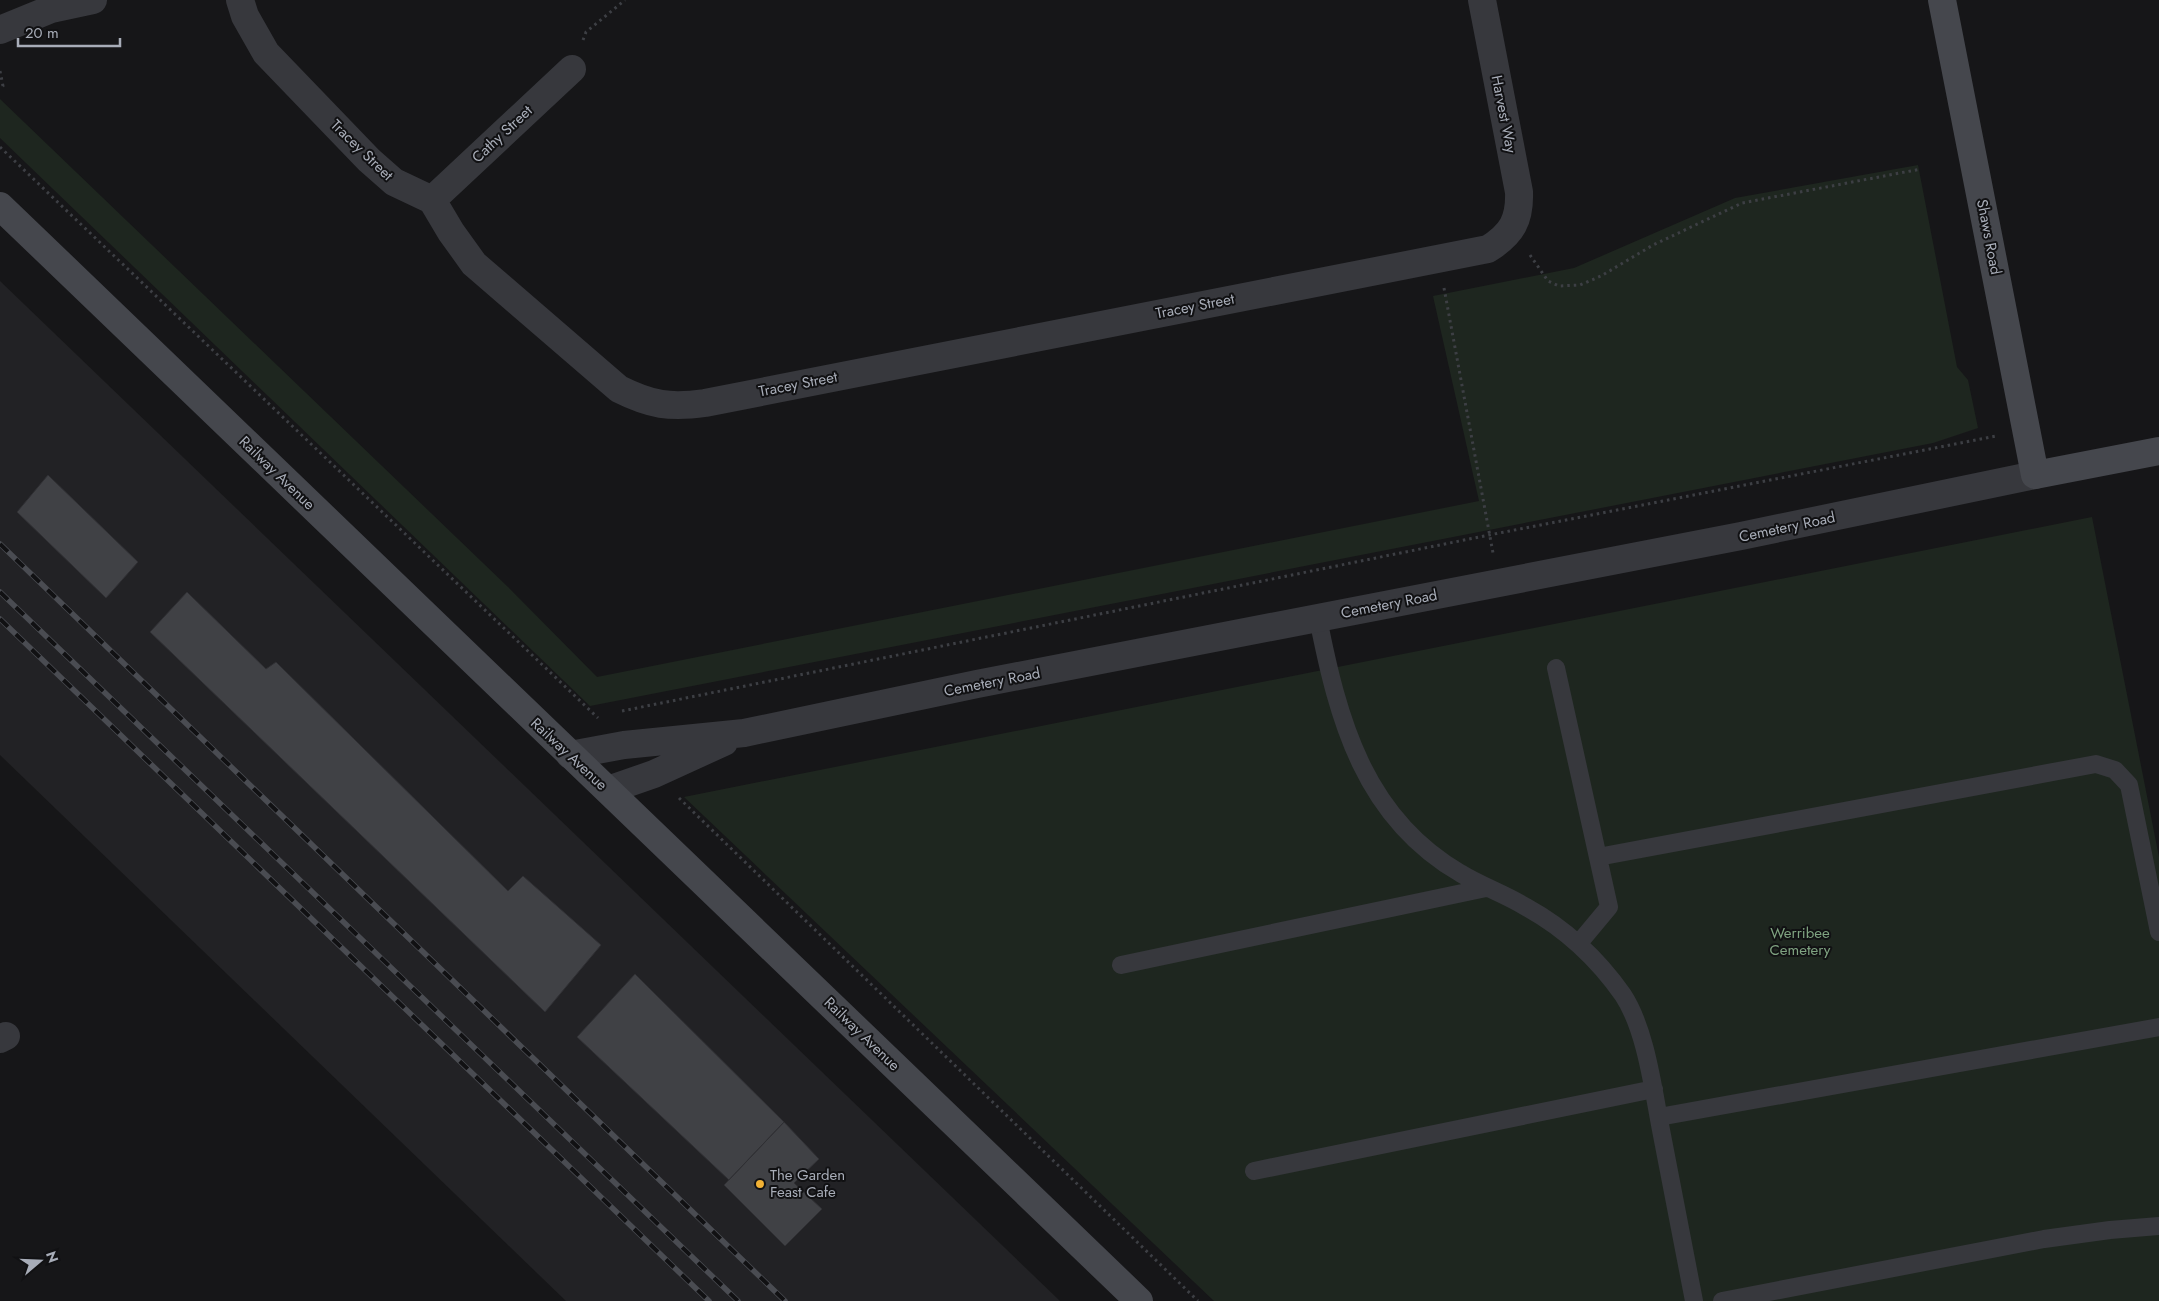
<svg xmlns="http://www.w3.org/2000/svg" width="2159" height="1301" font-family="Jost,sans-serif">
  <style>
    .built { fill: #222225 }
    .green { fill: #1e261f }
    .building { fill: #404145; stroke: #303034 }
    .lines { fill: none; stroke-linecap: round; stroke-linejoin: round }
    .path { stroke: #3d3f44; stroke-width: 3; stroke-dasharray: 2.5 4; stroke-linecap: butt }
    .lane { stroke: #37383d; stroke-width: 18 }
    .street { stroke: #37383d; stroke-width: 28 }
    .secondary { stroke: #45474d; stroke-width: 28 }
    .rail-casing { stroke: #4a4c52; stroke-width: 5.5 }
    .rail { stroke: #111113; stroke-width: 4; stroke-dasharray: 11; stroke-linecap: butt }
    .poi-dot { fill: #f2b134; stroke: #111113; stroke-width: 2 }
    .labels { text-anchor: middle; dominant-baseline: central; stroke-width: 4; stroke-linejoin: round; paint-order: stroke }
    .street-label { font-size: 15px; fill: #a8adb8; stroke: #111113 }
    .park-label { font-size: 15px; fill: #7fa381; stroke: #111113 }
    .poi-label { font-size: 15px; fill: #a8adb8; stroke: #111113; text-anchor: start }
  </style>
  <rect width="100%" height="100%" fill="#161618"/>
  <path class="built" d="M0,281L1060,1301H566L0,755Z"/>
  <path class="green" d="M0,99L508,587L597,677L1479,501L1433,296L1574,268L1735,198L1918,165L1957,367L1968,380L1978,428L1933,443L590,706L0,138Z
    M2092,517L2159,857V1301H1214L684,797Z"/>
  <path class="building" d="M48,475L138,562L106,598L17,512Z
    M187,592L266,669L276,662L508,891L523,876L601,945L545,1012L150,632Z
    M635,974L784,1122L729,1180L577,1037Z
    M784,1122L819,1159L794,1183L822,1209L785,1246L724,1185Z"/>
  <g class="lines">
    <path class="path" d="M583,40L586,32L625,0
      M0,71L3,86L0,88
      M0,147L598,718
      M1530,255L1548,281L1559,286L1580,285L1601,276L1653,245L1742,203L1921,169
      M1444,288L1493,553
      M622,711L1489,535L1996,436
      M679,798L1198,1301"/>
    <path class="lane" d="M1318,618C1338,720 1364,817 1460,873C1481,886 1505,894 1526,907C1566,929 1597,958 1623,995C1646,1030 1653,1089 1661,1130C1672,1187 1683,1244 1694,1301
      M1556,668L1609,907L1579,943
      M1598,857L2096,764L2115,770L2129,785L2159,932
      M1121,965L1486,888
      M1659,1117L2159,1027
      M1254,1171L1654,1089
      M1722,1301L2044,1239L2110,1230L2159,1226"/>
    <path class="street" d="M240,0L245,16L266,53L369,160L394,182L432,200L451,232L474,264L619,389C651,405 670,408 705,403L1488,249C1512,234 1520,220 1519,192L1482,0
      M0,30L51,9L93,0
      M432,200L572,69
      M570,755L624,745L744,733L977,684L1741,536L2035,475
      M608,790L654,774L724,742
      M0,1039L6,1036"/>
    <path class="secondary" d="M1942,0L2035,475L2159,451
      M0,206L1139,1301"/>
    <g class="rail-casing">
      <path id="rail" d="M0,544L785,1301
        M0,592L738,1301
        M0,619L709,1301"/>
    </g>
    <use href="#rail" class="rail"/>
  </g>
  <circle class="poi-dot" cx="760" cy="1184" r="5"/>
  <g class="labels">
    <g class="street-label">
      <text transform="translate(1504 114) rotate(79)">Harvest Way</text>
      <text transform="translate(502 134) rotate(-43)">Cathy Street</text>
      <text transform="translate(362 150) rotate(44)">Tracey Street</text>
      <text transform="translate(1989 237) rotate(79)">Shaws Road</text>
      <text transform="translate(1195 306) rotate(-11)">Tracey Street</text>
      <text transform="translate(798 384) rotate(-11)">Tracey Street</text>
      <text transform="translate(277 473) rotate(44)">Railway Avenue</text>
      <text transform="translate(1787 527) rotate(-12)">Cemetery Road</text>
      <text transform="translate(1389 604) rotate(-11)">Cemetery Road</text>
      <text transform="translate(992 682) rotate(-11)">Cemetery Road</text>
      <text transform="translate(569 754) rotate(43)">Railway Avenue</text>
      <text transform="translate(862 1034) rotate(44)">Railway Avenue</text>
    </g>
    <g class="park-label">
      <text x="1800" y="933">Werribee<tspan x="1800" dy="17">Cemetery</tspan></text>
    </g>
    <g class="poi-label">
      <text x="770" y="1175">The Garden<tspan x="770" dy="17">Feast Cafe</tspan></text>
    </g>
  </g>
  <g transform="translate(40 1261) rotate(71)" stroke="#111113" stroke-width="4" paint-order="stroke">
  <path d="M0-4L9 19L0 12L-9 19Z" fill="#a8adb8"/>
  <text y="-8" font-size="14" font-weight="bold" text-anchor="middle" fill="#a8adb8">N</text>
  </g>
  <path d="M18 38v8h102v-8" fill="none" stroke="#a8adb8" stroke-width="2.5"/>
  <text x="25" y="38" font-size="15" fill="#a8adb8" stroke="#111113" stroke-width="4" paint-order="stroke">20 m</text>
</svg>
